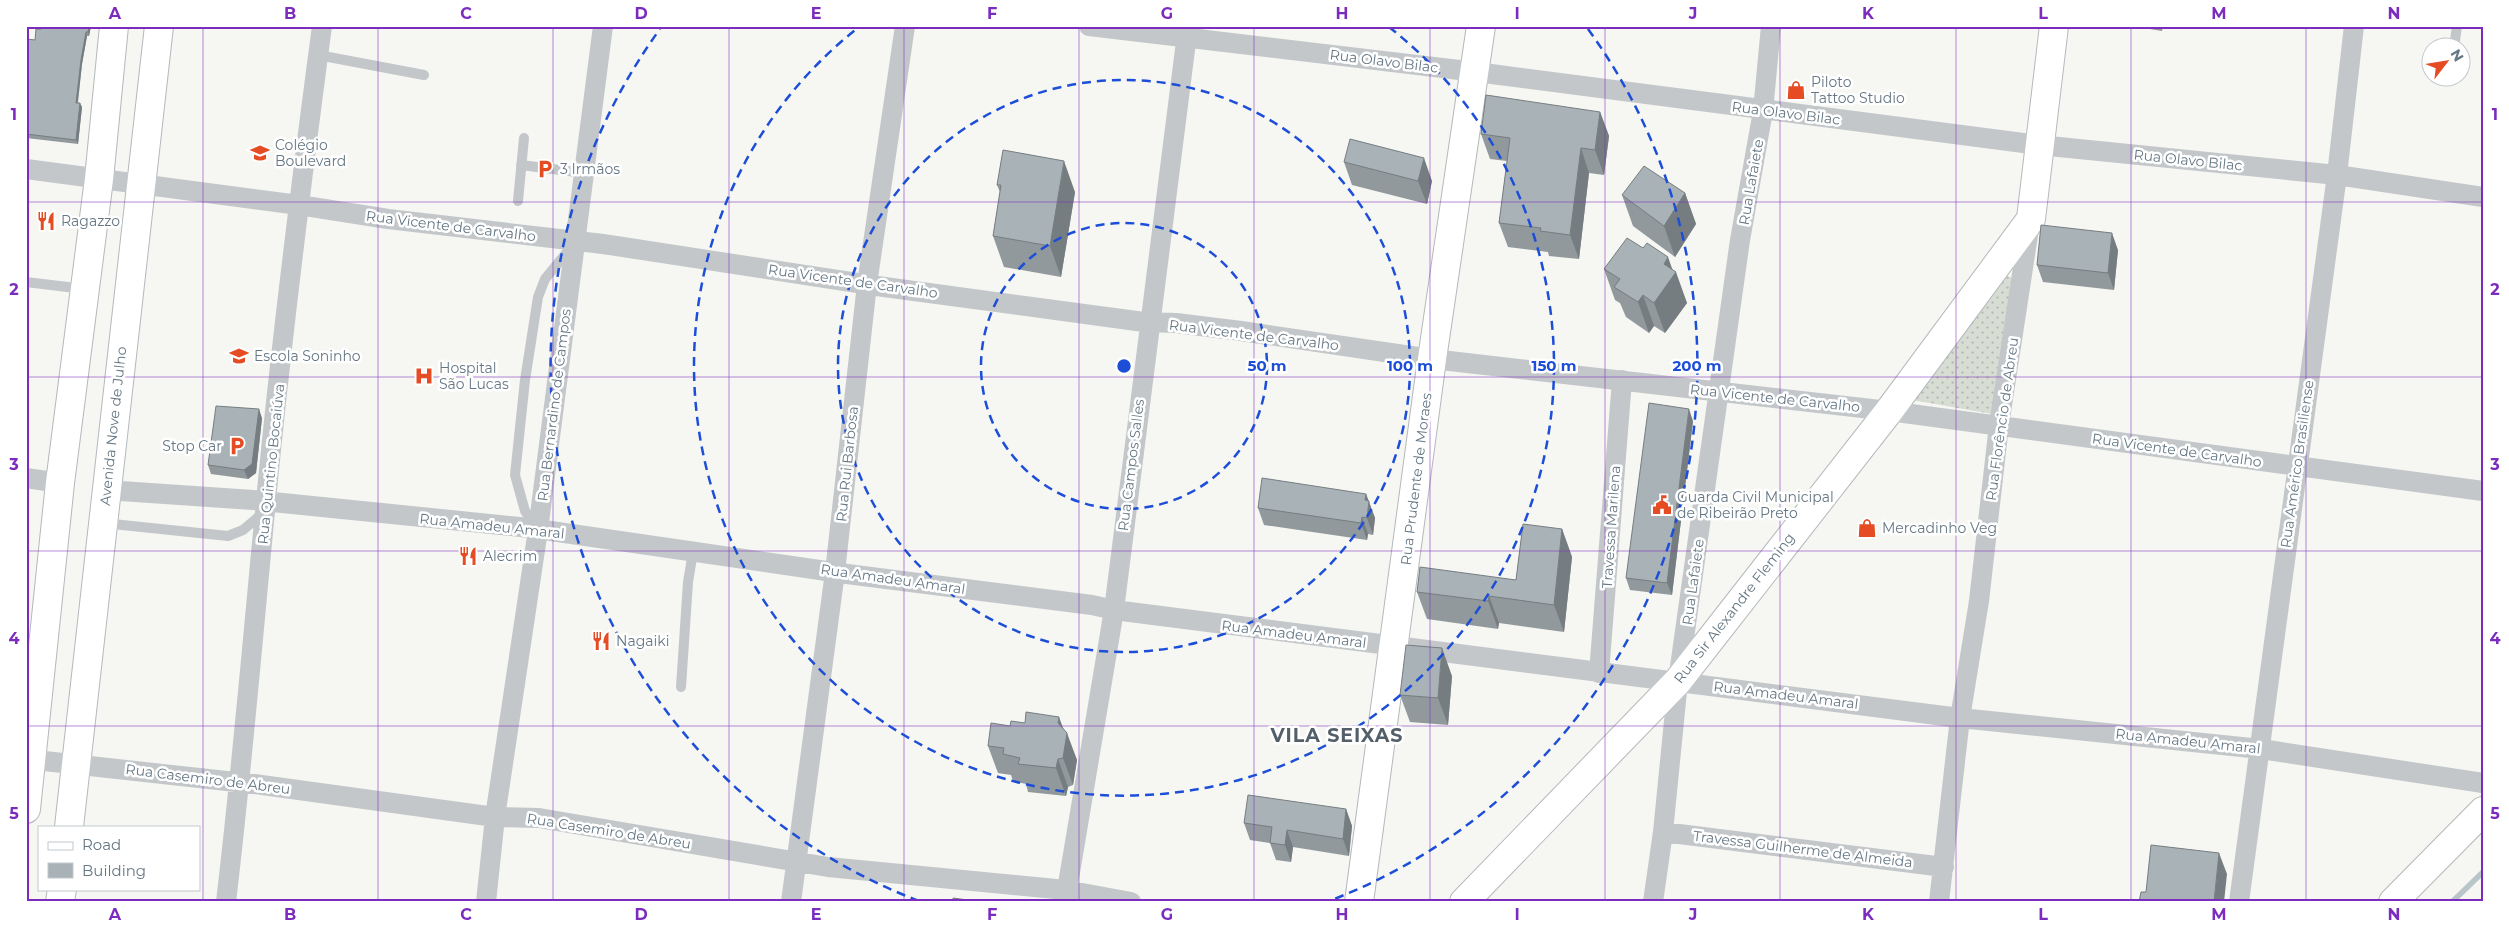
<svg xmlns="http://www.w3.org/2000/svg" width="2509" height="928" font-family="Montserrat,sans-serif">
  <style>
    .grass { fill: url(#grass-dots) }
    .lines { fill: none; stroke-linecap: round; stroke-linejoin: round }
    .stream { stroke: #b9c6c9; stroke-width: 5.5 }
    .secondary-casing { stroke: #b3b9bd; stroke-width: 30 }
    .primary-casing { stroke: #b4b9bc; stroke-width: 30 }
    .lane { stroke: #c3c7ca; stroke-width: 10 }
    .street { stroke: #c3c7ca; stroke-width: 20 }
    .secondary { stroke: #fff; stroke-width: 28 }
    .primary { stroke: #fff; stroke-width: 28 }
    .wall { fill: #91999d }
    .shaded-wall { fill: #767d80 }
    .building { fill: #a9b2b7; stroke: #767d80 }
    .grid { fill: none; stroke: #7b2cbf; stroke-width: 1; stroke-opacity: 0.55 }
    .ring { fill: none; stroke: #1d4ed8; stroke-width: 2.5; stroke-dasharray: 9 6 }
    .labels { text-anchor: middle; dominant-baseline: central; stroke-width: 5; stroke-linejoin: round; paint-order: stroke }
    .street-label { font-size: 14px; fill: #657784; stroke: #fff }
    .poi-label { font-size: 14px; fill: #657784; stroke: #fff; text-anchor: start }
    .district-label { font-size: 19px; font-weight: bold; letter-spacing: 1px; fill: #535f69; stroke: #fff }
    .centre { fill: #1d4ed8; stroke: #fff; stroke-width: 2.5 }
    .ring-label { font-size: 15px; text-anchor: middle; font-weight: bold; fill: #1d4ed8; stroke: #fff; stroke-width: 5; stroke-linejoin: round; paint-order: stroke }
    .neatline { fill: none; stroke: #7b2cbf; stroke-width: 2 }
    .grid-label { font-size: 16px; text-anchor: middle; font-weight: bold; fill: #7b2cbf }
  </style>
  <defs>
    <pattern id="grass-dots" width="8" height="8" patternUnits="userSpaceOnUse" patternTransform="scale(1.25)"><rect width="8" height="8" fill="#d7ddd3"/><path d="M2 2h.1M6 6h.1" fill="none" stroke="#b2b8b1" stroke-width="1.8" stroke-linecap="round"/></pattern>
  </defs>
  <rect width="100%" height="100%" fill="#f6f6f2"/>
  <path class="grass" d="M2006,276L2018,279L1992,414L1912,400Z"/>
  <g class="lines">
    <path class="stream" d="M2452,902L2483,872"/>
    <g class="secondary-casing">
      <path id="secondary" d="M26,809L60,483L99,179L114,26
        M69,827L159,26
        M60,902L62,889
        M1359,902L1432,359L1481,26
        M1464,902L1678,681L1889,411L2031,219L2054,26"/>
    </g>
    <g class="primary-casing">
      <path id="primary" d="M2393,902L2483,811"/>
    </g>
    <path class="lane" d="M2454,48L2457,26
      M318,55L424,75
      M521,165L584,173
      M518,201L524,138
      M26,282L84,289
      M103,523L228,536L243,530L263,513
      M537,528L525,511L515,475L525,380L538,297L545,279L572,246
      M681,687L688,582L693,552"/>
    <path class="street" d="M1089,26L1476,72L2039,145L2337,175L2483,197
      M26,169L299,205L388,219L603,244L877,286L1144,322L1176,323L1241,331L1432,359L1889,411L2483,491
      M26,478L60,483
      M106,490L253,500L530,528L847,574L1092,605L1114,610L1960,718L2261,749L2483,783
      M1599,673L1622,380
      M26,759L254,784L495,817L539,818L828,867L1066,890L1131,902
      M1663,832L1944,867
      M226,902C242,768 253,635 266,501C281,342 301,184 322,26
      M486,902L495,817L538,530L603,26
      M791,902L835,572L867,284L905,26
      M1065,902L1114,610L1188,26
      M1653,902L1663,832L1678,681L1740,240L1763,111L1771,26
      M1939,902L1960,718L1979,601L1999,425L2030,222
      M2239,902L2337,175L2354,26"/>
    <use href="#secondary" class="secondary"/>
    <use href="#primary" class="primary"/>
  </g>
  <path class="wall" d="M91,26L89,36H87L82,64L78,103L82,107L78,144L26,138V39L35,40L41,29Z
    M2131,26H2163L2162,31Z
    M1600,112L1609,136L1604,175L1589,173L1579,259L1549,256L1548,252L1508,247L1499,223L1507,161L1490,159L1481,134Z
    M1344,162L1432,181L1427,204L1352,185Z
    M997,185L1075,192L1061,277L1004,267L993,236L1000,192Z
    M1685,193L1696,224L1675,257L1633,226L1622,195Z
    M2118,250L2114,290L2043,282L2037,265Z
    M1604,269L1673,270L1687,303L1665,333L1654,326L1649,333L1626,317L1620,303L1615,300Z
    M262,418L256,473L248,479L211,474L208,465Z
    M1693,421L1672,595L1630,590L1626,578Z
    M1366,494L1375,518L1373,535L1368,534L1367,540L1264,525L1258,508Z
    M1562,529L1572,557L1564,632L1499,623L1498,629L1427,619L1417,592L1516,580Z
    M1452,676L1448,725L1410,722L1400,695Z
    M1010,726L1064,729L1077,760L1073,785L1068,787L1066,796L1028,792L1026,784L1013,781L1011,775L998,773L988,746Z
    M1346,809L1352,826L1349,856L1293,847L1291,862L1276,860L1270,843L1250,840L1244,823Z"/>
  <path class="shaded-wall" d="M89,26H91L89,36L88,32Z
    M86,32L87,36L82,64L77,107L76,103L81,60Z
    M80,103L82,107L78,144L76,140Z
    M1600,112L1609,136L1604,175L1595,150Z
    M1581,148L1589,173L1579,259L1570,235Z
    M1424,158L1432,181L1427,204L1418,181Z
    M1064,161L1075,192L1061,277L1050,246Z
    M1685,193L1696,224L1675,257L1664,226Z
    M2112,233L2118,250L2114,290L2108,273Z
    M1668,257L1674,274L1676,272L1687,303L1665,333L1654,303L1664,264Z
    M1643,295L1654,326L1649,333L1638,302Z
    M259,409L262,418L256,473L248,479L244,470Z
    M1689,409L1693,421L1672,595L1667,583Z
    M1366,494L1375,518L1373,535L1367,518L1365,500Z
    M1362,517L1368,534L1367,540L1361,523Z
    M1562,529L1572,557L1564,632L1554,605Z
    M1489,596L1499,623L1498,629L1488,601Z
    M1442,648L1452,676L1448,725L1438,698Z
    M1059,717L1066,736L1067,733L1077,760L1073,785L1063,758L1058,723Z
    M1058,759L1068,787L1066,796L1056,768Z
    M1346,809L1352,826L1349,856L1343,839Z
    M1287,830L1293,847L1291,862L1285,845Z
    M2219,853L2227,874L2224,902H2214Z"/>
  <path class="building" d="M42,26H89L88,32H86L81,60L76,103H80L76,140L26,134V39L35,40L36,29H41Z
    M1486,95L1600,112L1595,150L1581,148L1570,235L1540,231L1541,228L1499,223L1510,138L1481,134Z
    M1350,139L1424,158L1418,181L1344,162Z
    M1003,150L1064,161L1050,246L993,236L1001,185H997Z
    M1644,166L1685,193L1664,226L1622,195Z
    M2041,225L2112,233L2108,273L2037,265Z
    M1627,238L1643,248L1647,243L1668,257L1664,264L1676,272L1654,303L1643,295L1638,302L1614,287L1620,279L1604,269Z
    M1649,403L1689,409L1667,583L1626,578Z
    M216,406L259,409L252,464L244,470L208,465Z
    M1262,478L1366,494L1365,500L1369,501L1367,518L1362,517L1361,523L1258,508Z
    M1523,524L1562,529L1554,605L1489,596L1488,601L1417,592L1420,567L1516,580Z
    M1406,645L1442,648L1438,698L1400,695Z
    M1026,712L1059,717L1058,723L1067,733L1063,758L1058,759L1056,768L1018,764L1020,758L1003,754L1004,748L988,746L991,723L1010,726L1011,721L1025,723Z
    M1248,795L1346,809L1343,839L1287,830L1285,845L1270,843L1272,827L1244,823Z
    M2151,845L2219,853L2214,902H2139L2141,892H2146Z
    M953,898L982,902H953Z"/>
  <path class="grid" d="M203,26V902M378,26V902M553,26V902M729,26V902M904,26V902M1079,26V902M1254,26V902M1430,26V902M1605,26V902M1780,26V902M1956,26V902M2131,26V902M2306,26V902M26,202H2483M26,377H2483M26,551H2483M26,726H2483"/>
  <g class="ring">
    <circle cx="1124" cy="366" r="143"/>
    <circle cx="1124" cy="366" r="286"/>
    <path d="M1389 27A430 430 0 1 1 859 27"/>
    <path d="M919 901A573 573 0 0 1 660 29M1588 29A573 573 0 0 1 1329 901"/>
  </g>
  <defs>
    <g id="shop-bare" transform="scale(1.5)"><path d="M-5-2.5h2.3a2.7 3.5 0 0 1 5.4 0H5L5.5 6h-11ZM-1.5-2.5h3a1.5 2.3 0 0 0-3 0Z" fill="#e54c24" stroke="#fff" stroke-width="2.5" paint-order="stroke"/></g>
    <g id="school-bare" transform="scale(1.5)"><path d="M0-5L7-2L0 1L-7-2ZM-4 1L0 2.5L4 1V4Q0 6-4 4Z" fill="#e54c24" stroke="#fff" stroke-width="2.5" paint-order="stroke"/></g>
    <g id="parking-bare" transform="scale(1.5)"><path d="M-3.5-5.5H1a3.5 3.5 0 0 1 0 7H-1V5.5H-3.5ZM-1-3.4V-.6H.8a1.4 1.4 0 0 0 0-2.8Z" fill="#e54c24" stroke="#fff" stroke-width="2.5" paint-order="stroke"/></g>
    <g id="restaurant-bare" transform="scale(1.5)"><path d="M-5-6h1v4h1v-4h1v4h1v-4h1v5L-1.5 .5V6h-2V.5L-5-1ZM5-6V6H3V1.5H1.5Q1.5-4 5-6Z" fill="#e54c24" stroke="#fff" stroke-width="2.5" paint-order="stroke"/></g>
    <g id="hospital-bare" transform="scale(1.5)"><path d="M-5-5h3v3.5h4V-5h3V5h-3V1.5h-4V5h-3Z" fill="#e54c24" stroke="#fff" stroke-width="2.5" paint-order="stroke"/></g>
    <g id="civic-bare" transform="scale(1.5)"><path d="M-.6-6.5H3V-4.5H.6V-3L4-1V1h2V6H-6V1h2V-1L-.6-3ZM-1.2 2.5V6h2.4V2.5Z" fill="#e54c24" stroke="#fff" stroke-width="2.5" paint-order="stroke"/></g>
  </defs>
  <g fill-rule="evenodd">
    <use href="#shop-bare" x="1796" y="90"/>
    <use href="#school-bare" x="260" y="153"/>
    <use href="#parking-bare" x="545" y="169"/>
    <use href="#restaurant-bare" x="46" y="221"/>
    <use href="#school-bare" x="239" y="356"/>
    <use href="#hospital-bare" x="424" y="376"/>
    <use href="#parking-bare" x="237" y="446"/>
    <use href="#civic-bare" x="1662" y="505"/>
    <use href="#shop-bare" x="1867" y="528"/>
    <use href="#restaurant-bare" x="468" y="556"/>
    <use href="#restaurant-bare" x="601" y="641"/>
  </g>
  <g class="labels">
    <g class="street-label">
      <text transform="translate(1384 61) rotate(7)">Rua Olavo Bilac</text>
      <text transform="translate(1786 113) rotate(7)">Rua Olavo Bilac</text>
      <text transform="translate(2188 160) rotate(6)">Rua Olavo Bilac</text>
      <text transform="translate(1751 182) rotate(-80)">Rua Lafaiete</text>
      <text transform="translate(451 226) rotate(7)">Rua Vicente de Carvalho</text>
      <text transform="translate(853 281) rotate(8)">Rua Vicente de Carvalho</text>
      <text transform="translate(1254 335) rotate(7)">Rua Vicente de Carvalho</text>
      <text transform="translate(1775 398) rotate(6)">Rua Vicente de Carvalho</text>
      <text transform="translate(554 405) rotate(-83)">Rua Bernardino de Campos</text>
      <text transform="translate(2002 419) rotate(-82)">Rua Florêncio de Abreu</text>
      <text transform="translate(113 426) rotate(-84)">Avenida Nove de Julho</text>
      <text transform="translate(2177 450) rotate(8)">Rua Vicente de Carvalho</text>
      <text transform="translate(271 464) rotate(-84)">Rua Quintino Bocaiúva</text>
      <text transform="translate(847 464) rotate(-84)">Rua Rui Barbosa</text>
      <text transform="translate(2297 464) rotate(-82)">Rua Américo Brasiliense</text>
      <text transform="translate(1131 465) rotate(-83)">Rua Campos Salles</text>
      <text transform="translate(1416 479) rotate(-83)">Rua Prudente de Moraes</text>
      <text transform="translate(492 526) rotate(6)">Rua Amadeu Amaral</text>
      <text transform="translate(1611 527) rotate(-86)">Travessa Marilena</text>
      <text transform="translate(893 579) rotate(8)">Rua Amadeu Amaral</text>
      <text transform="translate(1693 582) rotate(-82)">Rua Lafaiete</text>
      <text transform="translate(1734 608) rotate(-52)">Rua Sir Alexandre Fleming</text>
      <text transform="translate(1294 634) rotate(7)">Rua Amadeu Amaral</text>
      <text transform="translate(1786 695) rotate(7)">Rua Amadeu Amaral</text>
      <text transform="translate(2188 741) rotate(6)">Rua Amadeu Amaral</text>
      <text transform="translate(208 779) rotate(7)">Rua Casemiro de Abreu</text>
      <text transform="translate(609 831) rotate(9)">Rua Casemiro de Abreu</text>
      <text transform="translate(1803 849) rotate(7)">Travessa Guilherme de Almeida</text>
    </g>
    <g class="poi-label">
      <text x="1811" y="82">Piloto<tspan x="1811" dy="16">Tattoo Studio</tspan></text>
      <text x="275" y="145">Colégio<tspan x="275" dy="16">Boulevard</tspan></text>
      <text x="560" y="169">3 Irmãos</text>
      <text x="61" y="221">Ragazzo</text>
      <text x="254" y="356">Escola Soninho</text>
      <text x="439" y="368">Hospital<tspan x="439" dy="16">São Lucas</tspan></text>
      <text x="222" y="446" text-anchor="end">Stop Car</text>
      <text x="1677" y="497">Guarda Civil Municipal<tspan x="1677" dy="16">de Ribeirão Preto</tspan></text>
      <text x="1882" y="528">Mercadinho Veg</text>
      <text x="483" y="556">Alecrim</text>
      <text x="616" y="641">Nagaiki</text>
    </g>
    <g class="district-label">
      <text x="1337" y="735">VILA SEIXAS</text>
    </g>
  </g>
  <circle cx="1124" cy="366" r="8" class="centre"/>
  <g class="ring-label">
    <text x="1267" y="371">50 m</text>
    <text x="1410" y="371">100 m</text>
    <text x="1554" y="371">150 m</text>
    <text x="1697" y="371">200 m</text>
  </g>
  <rect width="2509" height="928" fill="none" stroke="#ffffff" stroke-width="55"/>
  <rect x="38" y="826" width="162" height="65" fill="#ffffff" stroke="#c1c9ce"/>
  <rect x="48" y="842" width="25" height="8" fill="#ffffff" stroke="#c1c9ce"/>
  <text x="82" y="850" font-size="15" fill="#657784">Road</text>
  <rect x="48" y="863" width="25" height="15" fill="#a9b2b7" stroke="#c1c9ce"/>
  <text x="82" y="876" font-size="15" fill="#657784">Building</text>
  <g transform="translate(2446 62) rotate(59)"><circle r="24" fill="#ffffff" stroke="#c1c9ce"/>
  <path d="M0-4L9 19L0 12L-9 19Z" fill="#e54c24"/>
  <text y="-8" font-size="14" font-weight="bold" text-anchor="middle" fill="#657784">N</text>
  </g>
  <rect x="28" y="28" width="2454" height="872" class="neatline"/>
  <g class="grid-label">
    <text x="115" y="19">A</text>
    <text x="290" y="19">B</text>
    <text x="466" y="19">C</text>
    <text x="641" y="19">D</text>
    <text x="816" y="19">E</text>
    <text x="992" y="19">F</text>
    <text x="1167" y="19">G</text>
    <text x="1342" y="19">H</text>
    <text x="1517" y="19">I</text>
    <text x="1693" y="19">J</text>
    <text x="1868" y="19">K</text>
    <text x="2043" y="19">L</text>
    <text x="2219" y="19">M</text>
    <text x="2394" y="19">N</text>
    <text x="14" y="120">1</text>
    <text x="2495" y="120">1</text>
    <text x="14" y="295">2</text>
    <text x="2495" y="295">2</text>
    <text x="14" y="470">3</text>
    <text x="2495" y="470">3</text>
    <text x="14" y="644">4</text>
    <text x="2495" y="644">4</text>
    <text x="14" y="819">5</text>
    <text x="2495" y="819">5</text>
    <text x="115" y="920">A</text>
    <text x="290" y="920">B</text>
    <text x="466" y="920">C</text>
    <text x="641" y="920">D</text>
    <text x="816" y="920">E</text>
    <text x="992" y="920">F</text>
    <text x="1167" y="920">G</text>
    <text x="1342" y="920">H</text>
    <text x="1517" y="920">I</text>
    <text x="1693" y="920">J</text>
    <text x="1868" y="920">K</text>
    <text x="2043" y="920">L</text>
    <text x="2219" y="920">M</text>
    <text x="2394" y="920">N</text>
  </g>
</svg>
